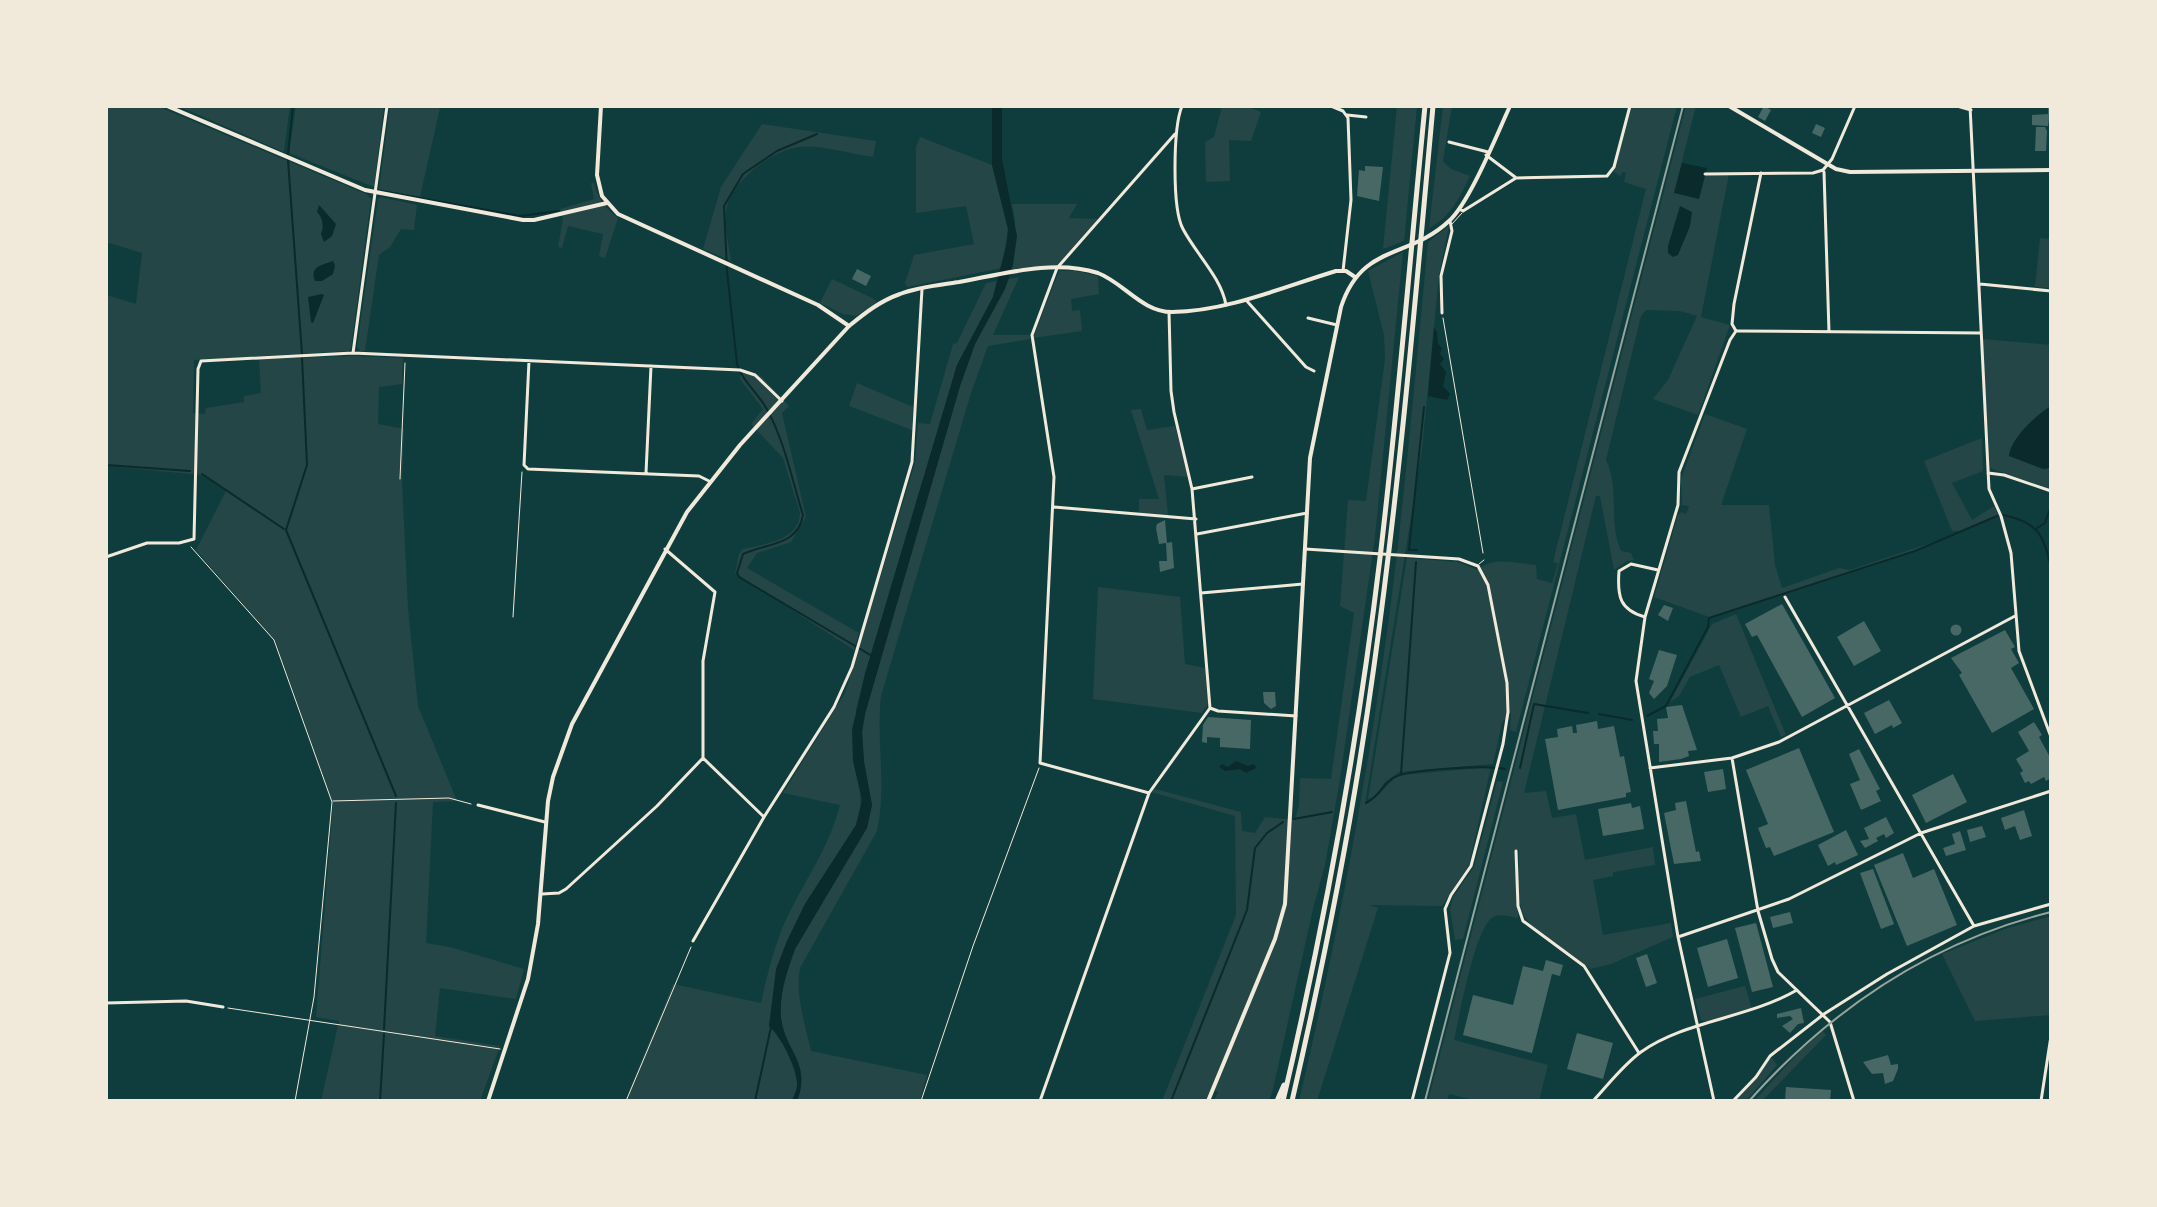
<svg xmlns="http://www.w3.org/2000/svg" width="2157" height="1207" font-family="Montserrat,sans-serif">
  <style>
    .green { fill: #244646 }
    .water { fill: #0a2a2b }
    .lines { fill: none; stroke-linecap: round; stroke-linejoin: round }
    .stream { stroke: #0a2a2b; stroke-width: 2 }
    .building { fill: #486865 }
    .path { stroke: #f1e9da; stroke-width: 1 }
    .service { stroke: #f1e9da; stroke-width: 1 }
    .minor { stroke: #f1e9da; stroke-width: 3 }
    .tertiary { stroke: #f1e9da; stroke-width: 4 }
    .secondary { stroke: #f1e9da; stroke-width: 4 }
    .motorway { stroke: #f1e9da; stroke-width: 5 }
    .rail { stroke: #97a49c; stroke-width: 2 }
  </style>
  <rect width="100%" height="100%" fill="#0f3d3e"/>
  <path class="green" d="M106,106H157L366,194L371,199L351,348L349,351L194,360L193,413L205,414L206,408L244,402V396L261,393L259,359L354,356L403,358L402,384L379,387L378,424L404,429L402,481L408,608L418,706L457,801L433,802L426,943L450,947L524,969L516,999L440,988L435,1036L500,1046L480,1101H321L339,1021L316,1017L333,804L276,642L196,550L226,491L202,475L106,466V295L136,304L142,253L106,242Z
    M178,106H290L284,152Z
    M296,106H384L374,187L289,153Z
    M390,106H444L440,108L420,197L379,189Z
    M1222,106H1246L1261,112L1251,141L1229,140L1230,181L1206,182L1205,142L1214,137Z
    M1397,106H1417L1404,241L1383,249Z
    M1443,106H1452L1443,161L1451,169L1470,176C1459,198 1452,216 1429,228Z
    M1632,106H1677L1516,732L1510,730L1511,712L1502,723L1493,764L1399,772L1384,783L1376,797L1368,799L1407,558L1458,562L1477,570C1493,556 1516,563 1536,565L1537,579L1552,583L1558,563L1553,562L1646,189L1624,182L1626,173L1622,172L1621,176L1614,172Z
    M1686,106H1696L1674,193L1706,175L1729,174L1701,317L1730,325L1698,415L1653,399L1668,380L1697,316L1680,311L1646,310L1641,316L1606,460C1620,489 1608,522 1621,551L1631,553L1634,560L1627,561L1614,570L1600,496H1596L1524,793L1546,791L1552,818L1576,814L1585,860L1653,847L1655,865L1613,872V876L1593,880L1603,935L1671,923L1673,937L1611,964L1590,969C1570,950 1527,934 1521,907C1516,890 1519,868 1519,850L1515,851L1518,918C1511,917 1500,913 1493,917C1475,927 1459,1018 1454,1040L1548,1065L1539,1101H1478L1449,1094L1447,1101H1428Z
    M762,124L876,141L873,157C852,154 818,144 798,147C771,151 730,182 726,211C724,226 729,245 731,261L703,249L721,187Z
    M920,137L992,165L1008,229L1002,268L907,287L905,283L914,255L974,244L966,206L916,213V147Z
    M591,183H594C598,199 605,208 618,218L605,258L599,256L603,234L568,226L562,248L558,247L563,218L560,209L594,199Z
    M381,197L417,205L414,230L401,229L390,247L379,255L365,351H360L357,347L378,199Z
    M1012,204H1077L1069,218L1098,219L1057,265L1012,269L1015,220Z
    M1449,226L1439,275L1422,449L1365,804C1381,798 1385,782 1401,775L1491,767L1469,865L1442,906L1369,905L1378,908L1317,1101H1299C1339,932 1371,760 1393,587C1407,472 1417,357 1428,242Z
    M2040,238L2051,239V288L2035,287Z
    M1403,252L1375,537L1340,779L1325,865L1313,909L1273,1089L1269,1101H1214L1218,1092L1211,1088L1205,1101H1162L1236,915L1235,816L1151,792L1155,789L1241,812L1242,831L1255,833L1265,817L1295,820L1299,805L1300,778L1331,779L1354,613L1340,606L1348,500L1366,501L1385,359L1384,335L1368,271Z
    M1059,271H1076L1098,276L1099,294L1071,299L1072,311L1080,310L1082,331L1033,338Z
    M1019,277L993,335H1031L1030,339L988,346L971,393L881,696C876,742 887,786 877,831L800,968C795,996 805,1023 811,1051L927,1075L920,1101H797C810,1069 784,1048 781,1017C779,994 787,971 795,949L867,827L872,805L864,762L862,732L865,714L960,386L975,344L1009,279Z
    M832,279L874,299L877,302L856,316L843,314L820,303Z
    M997,281L993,297L957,365L865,674L856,710L861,812L856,825L805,904L787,941L777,969L770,1027C781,1036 796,1067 797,1081C798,1089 794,1094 792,1101H625L673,984L761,1003C767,976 773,950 784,924C802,884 829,849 840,805L783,793L845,693L915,463L918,423L930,424L953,344L957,343L986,283Z
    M1982,339L2051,345V489L1990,468Z
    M741,369L760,375L789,406L782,413L806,517L791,542L757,553L747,568L859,633L854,650L735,573L739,554L743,549C764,544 799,541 800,513L783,458L751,424L763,409L740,379Z
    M857,383L913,407L912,430L849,406Z
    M1141,409L1147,430L1175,426L1189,477L1164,475L1168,515L1139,513V499H1159L1131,410Z
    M1705,414L1747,429L1721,505H1769L1775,565L1782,588L1839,568L1850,570L1939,540L1915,552L1712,618L1654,597L1678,515L1681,512L1686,514L1689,506L1682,505L1681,479Z
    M1982,438L1983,471L1952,483L1972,520L1994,506L1998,515L1964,531H1952L1924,461Z
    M1098,587L1180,597L1185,664L1205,668L1208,704L1202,713L1093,699Z
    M1736,614L1786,735L1781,737L1768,706L1741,717L1719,665L1690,677L1679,696L1670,702L1712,624Z
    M1497,781L1503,782L1463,939L1455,940L1450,909L1453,897L1474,867Z
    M2051,916V1015L1975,1021L1942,954L2008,928Z
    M1745,986L1752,1009L1708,1022L1701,1020L1695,999Z
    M1823,1031L1826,1035L1762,1101H1754L1801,1050Z
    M1771,1057L1777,1065L1746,1101H1733Z"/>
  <path class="water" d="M992,106H1002V159L1017,236L1013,265L1005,289L975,344L960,386L865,714L862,732L864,762L872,805L867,828L795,949C787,971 779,994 781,1018C785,1051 812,1063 797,1101H792C794,1095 798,1089 797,1083C797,1068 780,1035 769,1026L776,969L787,941L805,904L856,825L862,800L853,761L852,730L865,674L957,365L993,297L1007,242L1008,229L992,165Z
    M1682,163L1707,168L1699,199L1674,193Z
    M319,205L336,224L332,236L324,242L321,234C324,226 323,218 317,212Z
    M1680,206L1692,212L1690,226L1678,255L1673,257L1668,253V246Z
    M333,261L335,266L333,274L322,281H315C309,266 323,265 333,261Z
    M322,294L324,295L313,323L311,322L308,297Z
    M1434,328L1437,332L1438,344L1442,348L1440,354L1444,359L1440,364L1446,372L1443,386L1450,394L1447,400L1428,396Z
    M2051,406V468L2043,469L2009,456C2010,439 2036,415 2051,406Z
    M1236,761L1248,766L1254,764L1256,768L1246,773L1240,769L1225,771L1219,767L1222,764L1228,767Z"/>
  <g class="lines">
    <path class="stream" d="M817,134L777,151L743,174L724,206L727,271L737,364C743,382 756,391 765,406C784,438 792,480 803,515C798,546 767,543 743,554L737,573L739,577L872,656
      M288,155L293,106
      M288,160L302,354
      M381,191L521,216L558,211
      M302,357L307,465L286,530L396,796
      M106,465L190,471
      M202,474L284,529
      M2003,515C2038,522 2044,535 2051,568
      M2037,528L2045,523L2051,506
      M1417,550H1409L1424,407
      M1599,714L1632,720
      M1647,716L1666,706L1708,627L1709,618L1915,551L1997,516
      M1520,768L1534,704L1588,713
      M1401,774L1416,562
      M1366,803C1381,795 1381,786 1393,778C1407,769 1488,765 1505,769
      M1294,819L1332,812
      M384,1029L396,803
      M380,1101L384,1034
      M755,1101L771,1027
      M1171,1101L1247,910L1255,848L1267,833L1283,822"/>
  </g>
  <path class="building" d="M1764,106L1771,110L1765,121L1758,117Z
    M2048,106H2051L2048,126L2032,125V115L2048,114Z
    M1816,124L1825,128L1821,137L1812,133Z
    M2036,127H2045L2047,131L2046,151H2035Z
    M1365,166L1383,167L1379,201L1357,196L1359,170L1365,171Z
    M857,269L871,276L866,286L852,279Z
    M1165,520L1167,543L1172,542L1174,568L1160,572L1159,561H1167L1166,543L1159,544L1156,528L1157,524Z
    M1782,604L1835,698L1802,717L1757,635L1752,637L1745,624Z
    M1664,605L1673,608L1668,621L1658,615Z
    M1864,621L1881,651L1854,666L1837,637Z
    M1950.5 630a5.5 5.5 0 1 1 11 0a5.5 5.5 0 1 1-11 0Z
    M2005,630L2015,647L2011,649L2019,663L2011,668L2034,709L1992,733L1959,675L1962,673L1951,658Z
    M1659,650L1677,655L1667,686L1654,699L1649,693L1654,681L1649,679Z
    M1263,692H1275L1276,706L1271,709L1264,703Z
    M1889,700L1902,723L1893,728L1892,725L1875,734L1864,713Z
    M1682,705L1697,750L1688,751L1689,756L1681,759L1659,762V744H1654L1653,731H1658L1657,719L1668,718L1666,707Z
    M1208,717L1251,720L1250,749L1220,747V738L1207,737V743L1202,742L1203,725Z
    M1597,721L1598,729L1614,726L1620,757L1624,756L1631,792L1626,793V797L1558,810L1545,739L1558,737L1557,729L1572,726L1573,733H1577L1576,725Z
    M2034,722L2042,735L2039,737L2051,759V778L2046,781L2044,777L2031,784L2029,781L2025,783L2020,773L2023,771L2016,759L2029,751L2018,732Z
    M1799,748L1834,832L1774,856L1770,847L1766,848L1758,828L1768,824L1746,770Z
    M1859,749L1880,789L1876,791L1881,801L1861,810L1850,784L1860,780L1849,754Z
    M1723,769L1726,789L1708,792L1704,772Z
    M1953,774L1967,802L1926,823L1912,795Z
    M1686,801L1696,852L1699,851L1701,861L1674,864L1664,813L1676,810L1675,803Z
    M1631,803L1632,808L1640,806L1644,829L1603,836L1598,809Z
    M2024,810L2032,836L2020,840L2015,826L2005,830L2001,818Z
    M1886,817L1894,833L1886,838L1884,834L1876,838L1878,841L1865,848L1860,841L1869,839L1864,828Z
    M1982,826L1986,837L1970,842L1967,830Z
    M1846,830L1858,855L1836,865L1835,862L1828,866L1818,845Z
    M1960,831L1966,850L1946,856L1943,848L1955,844L1952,834Z
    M1903,853L1913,878L1934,869L1957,925L1907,946L1874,865Z
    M1873,869L1894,924L1881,929L1860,873Z
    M1790,912L1793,923L1773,928L1770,917Z
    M1756,923L1773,987L1752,992L1735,928Z
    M1727,939L1738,978L1708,987L1697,948Z
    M1647,954L1657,983L1646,987L1636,958Z
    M1546,960L1563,965L1560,976L1552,974L1532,1053L1463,1035L1473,995L1513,1005L1523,966L1543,971Z
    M1801,1008L1804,1023L1798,1024L1790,1033L1782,1026L1793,1019L1790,1016L1777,1018V1014Z
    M1577,1033L1613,1043L1603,1079L1567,1069Z
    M1888,1055L1891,1065L1898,1064V1069L1893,1081L1885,1084L1883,1073L1872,1074L1863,1062Z
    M1786,1087L1831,1090L1830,1101H1785Z"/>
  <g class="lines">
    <path class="path" d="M1443,318L1483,553
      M400,479L405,363
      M191,547L274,640L332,802L314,997L295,1101
      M513,617L522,472
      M333,801L449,798L471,804
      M228,1008L500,1049
      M626,1101L691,947
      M921,1101L973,946L1039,768"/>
    <path class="service" d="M1452,224L1462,213
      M1479,564L1484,560"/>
    <path class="minor" d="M1182,106C1173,128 1172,209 1183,229C1196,254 1221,277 1226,305
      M1331,106L1343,111L1348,118L1351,200L1343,271
      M1957,106L1971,110
      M1970,106L1989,489L2001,516L2011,553L2019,651L2051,737
      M1347,115L1366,117
      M1449,142L1488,152
      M1486,155L1515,177
      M1824,172L1829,332
      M1705,174L1813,173L1823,170L1832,159L1855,106
      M1459,209L1463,211L1516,178L1607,176L1614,167L1630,106
      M1980,284L2051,291
      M1246,300L1306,367L1314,371
      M1442,313L1441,276L1452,231L1450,221
      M1308,318L1337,325
      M1736,331L1732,324L1734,304L1761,173
      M1737,331L1981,333
      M353,353L387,106
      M529,361L524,465L528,469L699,476L709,481
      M646,473L651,366
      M1988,473L2004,475L2051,491
      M1192,489L1252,477
      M1054,507L1196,519
      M1197,534L1307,513
      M1305,549L1459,559L1478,566L1488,585L1507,683L1508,712L1503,744L1471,866L1451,895L1445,909L1450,953L1412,1101
      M106,557L147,543H179L194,539L198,369L201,361L353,353L740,370L755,375L782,401
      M1201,593L1303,584
      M1785,597L1974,926
      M1645,617C1620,610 1617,597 1619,571L1631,564L1658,570
      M1210,708L1218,711L1296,716
      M703,758L763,816
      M1732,758L1758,911L1772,959L1778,972L1830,1022L1854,1101
      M1650,768L1732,758L1779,742L2015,616
      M1149,793L1040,763L1054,477L1032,335L1057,268L1175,134
      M478,805L545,822
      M1516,851L1518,906L1523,921L1584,966L1639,1053
      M542,894L559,893L566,889L657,806L703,758V661L715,592L665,549
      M1678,937L1789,899L1921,833L2051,791
      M693,941L764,817L834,707L852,667L912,462L922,289
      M106,1003L186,1001L223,1007
      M1040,1101L1149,793L1210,708L1192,489L1174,412L1171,391L1169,312
      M1593,1101C1608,1085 1623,1065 1641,1052C1684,1021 1749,1018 1797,990
      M1714,1101L1678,937L1636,681L1645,617L1678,505L1679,472L1730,340L1736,331
      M1733,1101L1756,1077L1770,1056L1824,1014L1887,974L1974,926L2051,904
      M2041,1101L2051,1036"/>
    <path class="tertiary" d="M167,106L365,190L523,220H534L607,203
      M488,1101L528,979L538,924L548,801L553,777L572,724L687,512L740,445L849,326"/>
    <path class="secondary" d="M601,106L597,175L602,196L618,214L818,305L849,326C865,313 880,301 900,294C918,287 940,285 959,282C1003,274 1054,259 1098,273C1124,283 1142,312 1172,312C1228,311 1283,287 1336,271H1346L1355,277
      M1729,106L1836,169L1850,172L2051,170
      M1208,1101L1275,939L1285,904L1310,458L1341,307C1362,243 1409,259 1449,221C1470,202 1497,134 1510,106"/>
    <path class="motorway" d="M1277,1101L1284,1085
      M1283,1101C1325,922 1358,741 1380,558C1398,408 1410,257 1425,106
      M1292,1101C1325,958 1354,812 1374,666C1400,480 1416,293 1433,106"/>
    <path class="rail" d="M1425,1101L1683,106
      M1749,1101C1831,1009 1931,942 2051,912"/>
  </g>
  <rect width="2157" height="1207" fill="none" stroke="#f1e9da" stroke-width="216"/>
</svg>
